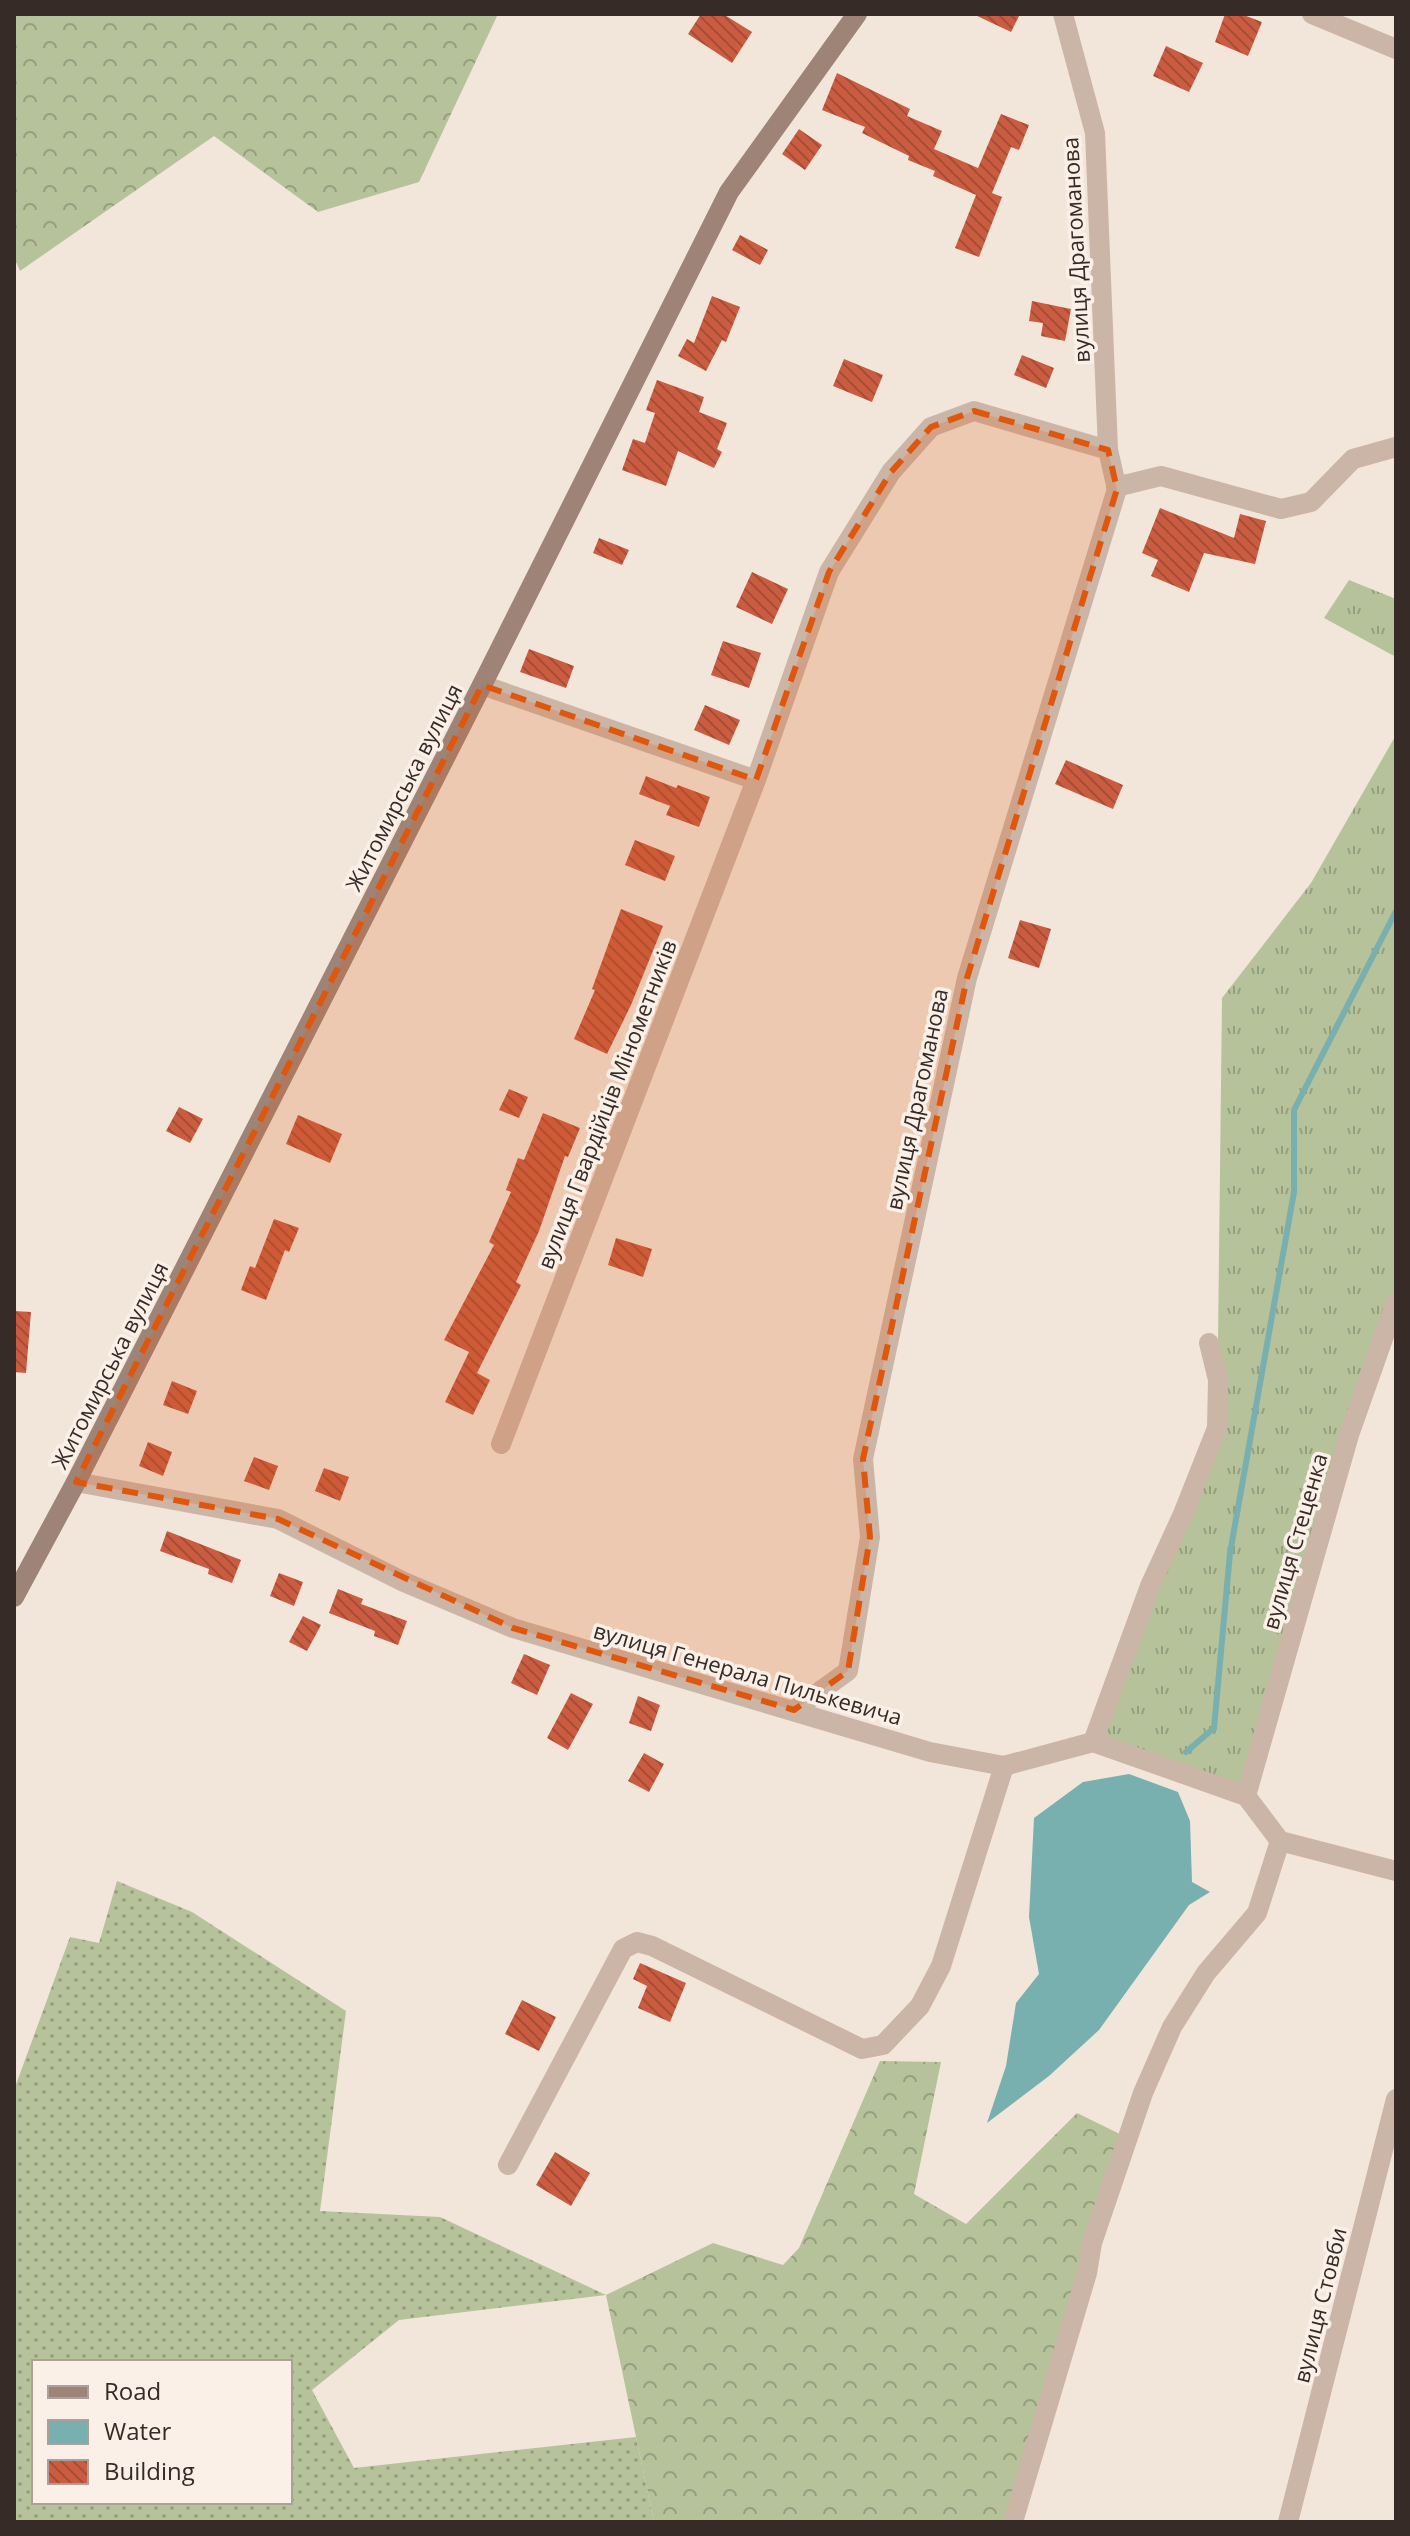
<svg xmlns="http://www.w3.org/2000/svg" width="1410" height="2536" font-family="'Open Sans',sans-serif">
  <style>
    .grass { fill: url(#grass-tufts) }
    .forest { fill: url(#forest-crowns) }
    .garden { fill: url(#garden-dots); fill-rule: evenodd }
    .water { fill: #78b0b0 }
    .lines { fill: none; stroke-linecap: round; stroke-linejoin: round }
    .stream { stroke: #78b0b0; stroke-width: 6 }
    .building { fill: url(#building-back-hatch) }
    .street { stroke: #cbb5a6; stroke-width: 20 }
    .secondary { stroke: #9e8477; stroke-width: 20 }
    .marked { fill: #df570d; fill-opacity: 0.2; stroke: #df570d; stroke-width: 6; stroke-dasharray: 16 10; stroke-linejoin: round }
    .labels { text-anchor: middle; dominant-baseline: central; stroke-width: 7; stroke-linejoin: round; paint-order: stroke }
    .street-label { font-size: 22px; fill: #362b27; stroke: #faf0e7 }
  </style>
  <defs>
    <pattern id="grass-tufts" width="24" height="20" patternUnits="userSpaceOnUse" patternTransform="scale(2)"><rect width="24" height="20" fill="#b6c29a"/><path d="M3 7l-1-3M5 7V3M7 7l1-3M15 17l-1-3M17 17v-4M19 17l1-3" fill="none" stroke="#959e7e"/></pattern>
    <pattern id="forest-crowns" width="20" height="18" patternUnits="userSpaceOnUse" patternTransform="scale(2)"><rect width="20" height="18" fill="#b6c29a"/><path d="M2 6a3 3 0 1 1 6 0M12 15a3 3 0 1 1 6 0" fill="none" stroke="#959e7e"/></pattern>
    <pattern id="garden-dots" width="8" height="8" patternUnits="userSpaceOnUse" patternTransform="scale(2)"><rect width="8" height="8" fill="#b6c29a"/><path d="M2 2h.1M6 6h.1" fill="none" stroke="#959e7e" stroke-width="1.8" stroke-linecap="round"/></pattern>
    <pattern id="building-back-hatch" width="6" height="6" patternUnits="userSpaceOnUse" patternTransform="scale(2)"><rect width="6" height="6" fill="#ca5d41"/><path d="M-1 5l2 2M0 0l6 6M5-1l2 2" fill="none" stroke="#a54d36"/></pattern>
  </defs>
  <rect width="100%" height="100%" fill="#f2e6da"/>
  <path class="grass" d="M1349,580L1396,599V657L1324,618Z
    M1396,735V1302L1246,1796L1093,1742L1217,1428L1222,998L1311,883Z"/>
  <path class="forest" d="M14,14H498L419,182L318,212L214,136L20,271L14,257Z
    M880,2061L941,2062L914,2194L966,2224L1077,2113L1128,2138L1013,2522H654L606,2295L713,2243L783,2265L799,2248Z"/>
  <path class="garden" d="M117,1881L192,1912L346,2011L320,2211L440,2217L606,2295L399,2320L312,2390L354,2468L636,2437L654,2522H14V2090L70,1937L99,1943ZM34,2362H290V2502H34Z"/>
  <path class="water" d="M1129,1774L1178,1792L1190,1821L1192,1882L1210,1892L1189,1905L1099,2030L1049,2076L987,2123L1006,2066L1016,2003L1039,1974L1029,1917L1034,1818L1083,1782Z"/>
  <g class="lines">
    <path class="stream" d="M1186,1752L1214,1728L1230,1553L1294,1192V1110L1396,911"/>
  </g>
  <path class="building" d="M701,14H723L752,32L732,63L688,34Z
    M973,14H1020L1011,32Z
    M1225,14H1241L1262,22L1248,56L1215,42Z
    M1166,46L1203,63L1189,92L1153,76Z
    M837,73L910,109L907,116L942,131L934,149L978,168L1001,114L1029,125L1019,150L1011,147L992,193L1002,197L979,257L955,248L976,195L933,176L935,171L908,160L909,156L862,133L865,127L822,110Z
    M799,129L822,145L805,170L782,154Z
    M740,235L768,250L760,265L732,250Z
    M712,296L740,307L726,342L722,340L706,371L678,356L687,339L694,343Z
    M1032,301L1071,309L1065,341L1041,336L1043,323L1029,321Z
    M1022,355L1054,368L1046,388L1014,375Z
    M844,359L883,375L872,402L833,386Z
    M657,380L704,397L699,412L727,423L717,449L722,452L714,468L678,451L666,486L622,470L633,439L645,443L655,413L646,410Z
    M1160,508L1234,538L1240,514L1266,521L1255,564L1204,553L1189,592L1151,576L1158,560L1142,553Z
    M599,538L629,550L622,565L593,553Z
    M752,572L788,589L772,624L736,607Z
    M723,641L761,653L749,688L711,675Z
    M529,649L574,666L566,688L520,672Z
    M705,705L740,720L729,745L694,730Z
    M1066,760L1123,785L1113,809L1055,784Z
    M646,776L676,788L678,785L710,797L699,827L666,815L670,806L639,794Z
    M635,840L675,856L665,881L625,865Z
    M621,909L663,926L631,1005L607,1054L574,1039L595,990L592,989Z
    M1020,920L1051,929L1039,968L1008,958Z
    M509,1089L528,1097L519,1118L499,1110Z
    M179,1107L203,1119L190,1143L166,1131Z
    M543,1113L580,1128L568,1157L565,1156L539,1231L516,1282L521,1285L477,1373L490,1380L473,1415L445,1402L469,1352L444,1340L494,1245L489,1242L511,1192L506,1190L518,1158L524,1160Z
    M298,1115L342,1134L330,1163L286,1144Z
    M274,1219L299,1228L289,1252L285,1250L266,1300L241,1290L250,1266L255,1268Z
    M616,1238L652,1249L643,1277L608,1265Z
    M14,1311L31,1312L26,1373L14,1372Z
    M172,1381L197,1391L188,1414L163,1405Z
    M148,1442L172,1452L163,1476L139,1466Z
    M254,1457L278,1466L269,1490L244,1481Z
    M324,1468L349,1477L340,1501L315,1491Z
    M167,1531L241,1560L232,1583L208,1574L209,1569L160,1551Z
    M279,1573L303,1582L294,1606L270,1596Z
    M338,1589L363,1599L361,1604L407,1621L398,1645L374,1636L375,1631L329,1613Z
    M303,1616L321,1625L307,1651L289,1642Z
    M524,1654L550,1665L537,1695L511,1683Z
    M571,1693L593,1704L568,1750L547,1738Z
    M638,1696L660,1705L651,1731L629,1723Z
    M644,1753L664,1764L649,1792L628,1781Z
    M640,1963L686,1983L670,2022L638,2008L647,1986L633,1979Z
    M522,2000L556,2017L539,2051L505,2034Z
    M555,2152L590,2173L571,2206L536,2185Z"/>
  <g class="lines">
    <path class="street" d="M1312,14L1396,49
      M1116,487L1161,476L1281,509L1311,502L1353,459L1396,447
      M482,685L756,780
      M501,1444L756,780L829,572L891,472L931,427L974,411L1108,450
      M76,1482L278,1519L404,1582L513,1628L930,1752L1004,1766L1093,1742L1246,1796L1280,1841L1396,1871
      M794,1710L848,1671L870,1537L863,1459L967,978L1117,489L1108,450L1095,133L1063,14
      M1093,1742L1150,1586L1183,1514L1217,1428L1218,1380L1209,1343
      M1246,1796L1349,1435L1396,1302
      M508,2165L623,1949L637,1942L652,1946L862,2049L883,2045L920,2006L941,1966L1004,1766
      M1013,2522L1087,2273L1092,2243L1143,2093L1172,2027L1206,1973L1257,1913L1280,1841
      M1288,2522L1396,2099"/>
    <path class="secondary" d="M14,1597L76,1482L482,685L729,192L857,14"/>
  </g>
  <path class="marked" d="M974,411L1108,450L1117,489L967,978L863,1459L870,1537L848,1671L794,1710L513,1628L278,1519L76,1482L482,685L756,780L829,572L891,472L931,427Z"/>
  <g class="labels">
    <g class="street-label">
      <text transform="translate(1075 250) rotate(-93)">вулиця Драгоманова</text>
      <text transform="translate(403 787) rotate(-63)">Житомирська вулиця</text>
      <text transform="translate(916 1099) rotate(-78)">вулиця Драгоманова</text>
      <text transform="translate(606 1104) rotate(-69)">вулиця Гвардійців Мінометників</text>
      <text transform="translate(109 1365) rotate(-63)">Житомирська вулиця</text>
      <text transform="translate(1294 1541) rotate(-74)">вулиця Стеценка</text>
      <text transform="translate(748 1673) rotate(16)">вулиця Генерала Пилькевича</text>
      <text transform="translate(1319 2305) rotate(-76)">вулиця Стовби</text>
    </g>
  </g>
  <rect width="1410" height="2536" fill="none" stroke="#362b27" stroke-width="32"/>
  <rect x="32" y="2360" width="260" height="144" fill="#faf0e7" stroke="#aca19a" stroke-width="2"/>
  <rect x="48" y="2386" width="40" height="12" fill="#9e8477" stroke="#aca19a" stroke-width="2"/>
  <text x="104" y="2400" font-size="24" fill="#362b27">Road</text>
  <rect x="48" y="2420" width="40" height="24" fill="#78b0b0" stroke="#aca19a" stroke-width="2"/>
  <text x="104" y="2440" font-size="24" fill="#362b27">Water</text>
  <rect x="48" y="2460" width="40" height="24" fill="url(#building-back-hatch)" stroke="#aca19a" stroke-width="2"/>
  <text x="104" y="2480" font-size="24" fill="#362b27">Building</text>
</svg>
